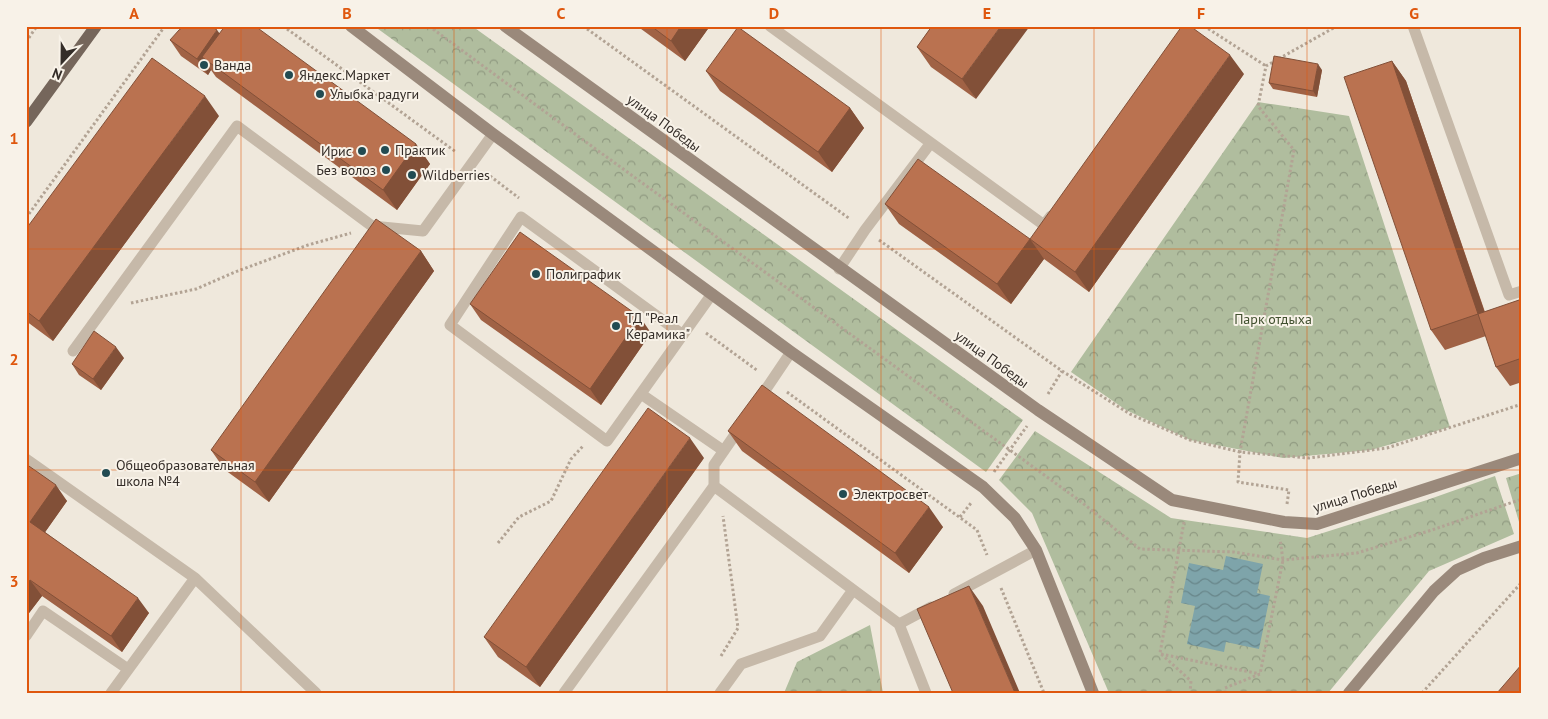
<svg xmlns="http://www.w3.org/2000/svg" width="1548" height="719" font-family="'PT Sans',sans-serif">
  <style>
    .forest { fill: url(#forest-crowns) }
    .water { fill: url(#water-waves) }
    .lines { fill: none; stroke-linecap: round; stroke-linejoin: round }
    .path { stroke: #b2a394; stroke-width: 3; stroke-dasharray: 2.5 2.5; stroke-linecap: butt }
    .lane { stroke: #c6b9a9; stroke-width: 11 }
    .secondary { stroke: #9a897b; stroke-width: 12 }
    .primary { stroke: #75665b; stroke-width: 12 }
    .wall { fill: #a06245 }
    .shaded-wall { fill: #825038 }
    .building { fill: #ba7250; stroke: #825038 }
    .grid { fill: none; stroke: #df570d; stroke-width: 1; stroke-opacity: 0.55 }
    .poi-dot { fill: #224b52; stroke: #f8f2e8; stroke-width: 2 }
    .labels { text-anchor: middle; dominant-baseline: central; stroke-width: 4; stroke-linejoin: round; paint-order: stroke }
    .poi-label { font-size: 14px; fill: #342d28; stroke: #f8f2e8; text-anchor: start }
    .street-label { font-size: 14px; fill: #342d28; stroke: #f8f2e8 }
    .park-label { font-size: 14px; fill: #41502f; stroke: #f8f2e8 }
    .neatline { fill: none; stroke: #df570d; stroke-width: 2 }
    .grid-label { font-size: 16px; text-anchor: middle; font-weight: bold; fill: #df570d }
  </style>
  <defs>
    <pattern id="forest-crowns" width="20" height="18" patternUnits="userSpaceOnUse" patternTransform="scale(1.25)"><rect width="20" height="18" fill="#b0bd9e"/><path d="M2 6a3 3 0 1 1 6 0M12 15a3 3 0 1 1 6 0" fill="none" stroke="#909a81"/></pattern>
    <pattern id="water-waves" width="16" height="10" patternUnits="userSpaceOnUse" patternTransform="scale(1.25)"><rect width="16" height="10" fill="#7ea4aa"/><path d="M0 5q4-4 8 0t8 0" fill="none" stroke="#68868a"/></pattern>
  </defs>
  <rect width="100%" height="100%" fill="#efe8dc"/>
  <path class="forest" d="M374,26H472L1023,420L986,472Z
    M1258,102L1349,116L1450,427L1371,450L1283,458L1190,440L1126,410L1071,372Z
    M1035,431L1171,518L1307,538L1427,500L1495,476L1514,534L1429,571L1328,693H1109L1032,513L999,480Z
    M1522,473V532L1506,478Z
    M870,625L883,693H784L797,662Z"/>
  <path class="water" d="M1226,556L1263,564L1257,593L1270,596L1259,649L1226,642L1224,652L1187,644L1195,606L1181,603L1189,563L1223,570Z"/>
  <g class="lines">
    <path class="path" d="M283,26L456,152
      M429,26L586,142L1080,501L1140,549L1234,552L1283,560L1357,553L1432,530L1522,499
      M583,26L850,219
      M1204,26L1266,66
      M26,42L37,26
      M486,173L519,198
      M26,218L165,26
      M879,240L1062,371L1130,414L1190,440L1240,452L1309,458L1387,448L1522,404
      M131,303L196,289L235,272L308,245L351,233
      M706,333L758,371
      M787,392L977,530L987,555
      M1048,394L1062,371
      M994,472L1027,426
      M1287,504L1289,490L1238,482L1240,452L1294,150L1258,106L1266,66L1337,26
      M960,517L971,503
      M1184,522L1160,653L1191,681L1190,693
      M498,543L519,517L551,501L571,459L583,446
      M1001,588L1044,693
      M1161,654L1260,674
      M721,656L738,628L723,516
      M1225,693V688L1260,674L1283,560L1280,539
      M1422,693L1522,582"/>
    <path class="lane" d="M770,26L1044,225L1051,216
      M1413,26L1509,295L1522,291
      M839,269L865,230L930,144
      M683,335L521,217L450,325L607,441L712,294
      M73,351L237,126L372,226L423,231L493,134
      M641,394L724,451
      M758,401L791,352
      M26,459L195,578L111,693
      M714,486V465L741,426
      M195,578L316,693
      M954,594L1036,550
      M899,624L931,607
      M26,636L43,611L128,669
      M564,693L714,486L899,624L926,693
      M720,693L741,664L820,636L853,590"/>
    <path class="secondary" d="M351,26L493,134L791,352L983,487L1015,518L1036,550L1093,693
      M505,26L1038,410L1172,500L1284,522L1317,524L1522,458
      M1349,693L1434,591L1457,570L1484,558L1522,546"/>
    <path class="primary" d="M26,122L96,26"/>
  </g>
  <path class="wall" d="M637,26H710L685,61Z
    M932,26L976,99L931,67L917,47Z
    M220,33L416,144L430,164L397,210L216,77L211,70L208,75L181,56L170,40Z
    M1392,61L1406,81L1485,312L1522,299V382L1510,386L1496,367L1486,336L1445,350L1431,330Z
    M1322,70L1317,97L1273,89L1269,83Z
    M706,71L850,108L864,128L832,172L720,91Z
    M1244,74L1089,292L1044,259L1011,304L899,224L885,204L1030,239Z
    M219,116L53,341L26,321V229Z
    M421,251L434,271L269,502L225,470L211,450Z
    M470,304L651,333L601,405L481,320Z
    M124,358L101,390L79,375L72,364Z
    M728,431L943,527L909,573L742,451Z
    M704,458L540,687L498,657L484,637Z
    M26,464L67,501L45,532L149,613L122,652L42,596L26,617Z"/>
  <path class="shaded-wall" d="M681,26H710L685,61L671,41Z
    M1001,26H1030L976,99L962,79Z
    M217,30L229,46L202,57L211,70L208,75L197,59Z
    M1230,55L1244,74L1089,292L1075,272Z
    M1392,61L1406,81L1492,334L1478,314Z
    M1318,64L1322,70L1317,97L1313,91Z
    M205,96L219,116L53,341L39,321Z
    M850,108L864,128L832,172L818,152Z
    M416,144L430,164L397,210L383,190Z
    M1030,239L1044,259L1011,304L997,284Z
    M421,251L434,271L269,502L255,482Z
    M640,317L651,333L601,405L590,389Z
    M116,347L124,358L101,390L93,379Z
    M690,438L704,458L540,687L526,667Z
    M56,485L67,501L41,538L30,522Z
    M929,507L943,527L909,573L895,553Z
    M30,580L42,596L26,617V586Z
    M969,586L983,606L1020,693H1015Z
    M138,598L149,613L122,652L111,636Z"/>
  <path class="building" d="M185,26H210L217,30L197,59L170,40L179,30Z
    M225,26H255L416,144L383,190L202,57Z
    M651,26H681L671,41Z
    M932,26H1001L962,79L917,47Z
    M1182,26H1190L1230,55L1075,272L1030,239Z
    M738,27L850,108L818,152L706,71Z
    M1274,56L1318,64L1313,91L1269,83Z
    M152,58L205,96L39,321L26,311V229Z
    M1392,61L1478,314L1431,330L1344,77Z
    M918,159L1030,239L997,284L885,204Z
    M376,219L421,251L255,482L211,450Z
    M520,232L640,317L590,389L470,304Z
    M1522,299V358L1496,367L1478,314Z
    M94,331L116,347L93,379L72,364Z
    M762,385L929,507L895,553L728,431Z
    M648,408L690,438L526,667L484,637Z
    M26,464L56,485L30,522L138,598L111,636L30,580L26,586Z
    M969,586L1015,693H953L917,609Z
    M1522,664V693H1497Z"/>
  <path class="grid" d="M241,26V693M454,26V693M667,26V693M881,26V693M1094,26V693M1307,26V693M26,249H1522M26,470H1522"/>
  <g class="poi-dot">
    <circle cx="204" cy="65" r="5"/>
    <circle cx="289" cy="75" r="5"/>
    <circle cx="320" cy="94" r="5"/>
    <circle cx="385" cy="150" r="5"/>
    <circle cx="362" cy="151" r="5"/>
    <circle cx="386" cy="170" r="5"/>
    <circle cx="412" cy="175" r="5"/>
    <circle cx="536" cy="274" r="5"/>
    <circle cx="616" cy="326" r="5"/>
    <circle cx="106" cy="473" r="5"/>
    <circle cx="843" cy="494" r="5"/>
  </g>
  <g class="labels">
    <g class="poi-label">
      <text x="214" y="65">Ванда</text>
      <text x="299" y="75">Яндекс.Маркет</text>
      <text x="330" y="94">Улыбка радуги</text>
      <text x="395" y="150">Практик</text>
      <text x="352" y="151" text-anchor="end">Ирис</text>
      <text x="376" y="170" text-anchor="end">Без волоз</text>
      <text x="422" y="175">Wildberries</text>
      <text x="546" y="274">Полиграфик</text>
      <text x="626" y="318">ТД "Реал<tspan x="626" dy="16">Керамика"</tspan></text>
      <text x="116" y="465">Общеобразовательная<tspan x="116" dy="16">школа №4</tspan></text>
      <text x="853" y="494">Электросвет</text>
    </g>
    <g class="street-label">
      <text transform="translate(664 123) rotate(36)">улица Победы</text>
      <text transform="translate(992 359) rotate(36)">улица Победы</text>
      <text transform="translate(1355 495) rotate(-17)">улица Победы</text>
    </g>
    <g class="park-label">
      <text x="1273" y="319">Парк отдыха</text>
    </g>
  </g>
  <rect width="1548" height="719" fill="none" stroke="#f8f2e8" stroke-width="55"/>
  <g transform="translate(62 62) rotate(202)" stroke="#f8f2e8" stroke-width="4" paint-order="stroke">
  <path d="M0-4L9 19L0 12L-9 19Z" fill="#342d28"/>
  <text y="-8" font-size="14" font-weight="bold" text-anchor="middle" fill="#342d28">N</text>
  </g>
  <rect x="28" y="28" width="1492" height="664" class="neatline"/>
  <g class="grid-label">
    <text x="134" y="19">A</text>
    <text x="347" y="19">B</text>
    <text x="561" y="19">C</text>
    <text x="774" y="19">D</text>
    <text x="987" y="19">E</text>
    <text x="1201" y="19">F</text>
    <text x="1414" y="19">G</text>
    <text x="14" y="144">1</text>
    <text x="14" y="365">2</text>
    <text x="14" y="587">3</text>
  </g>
</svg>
